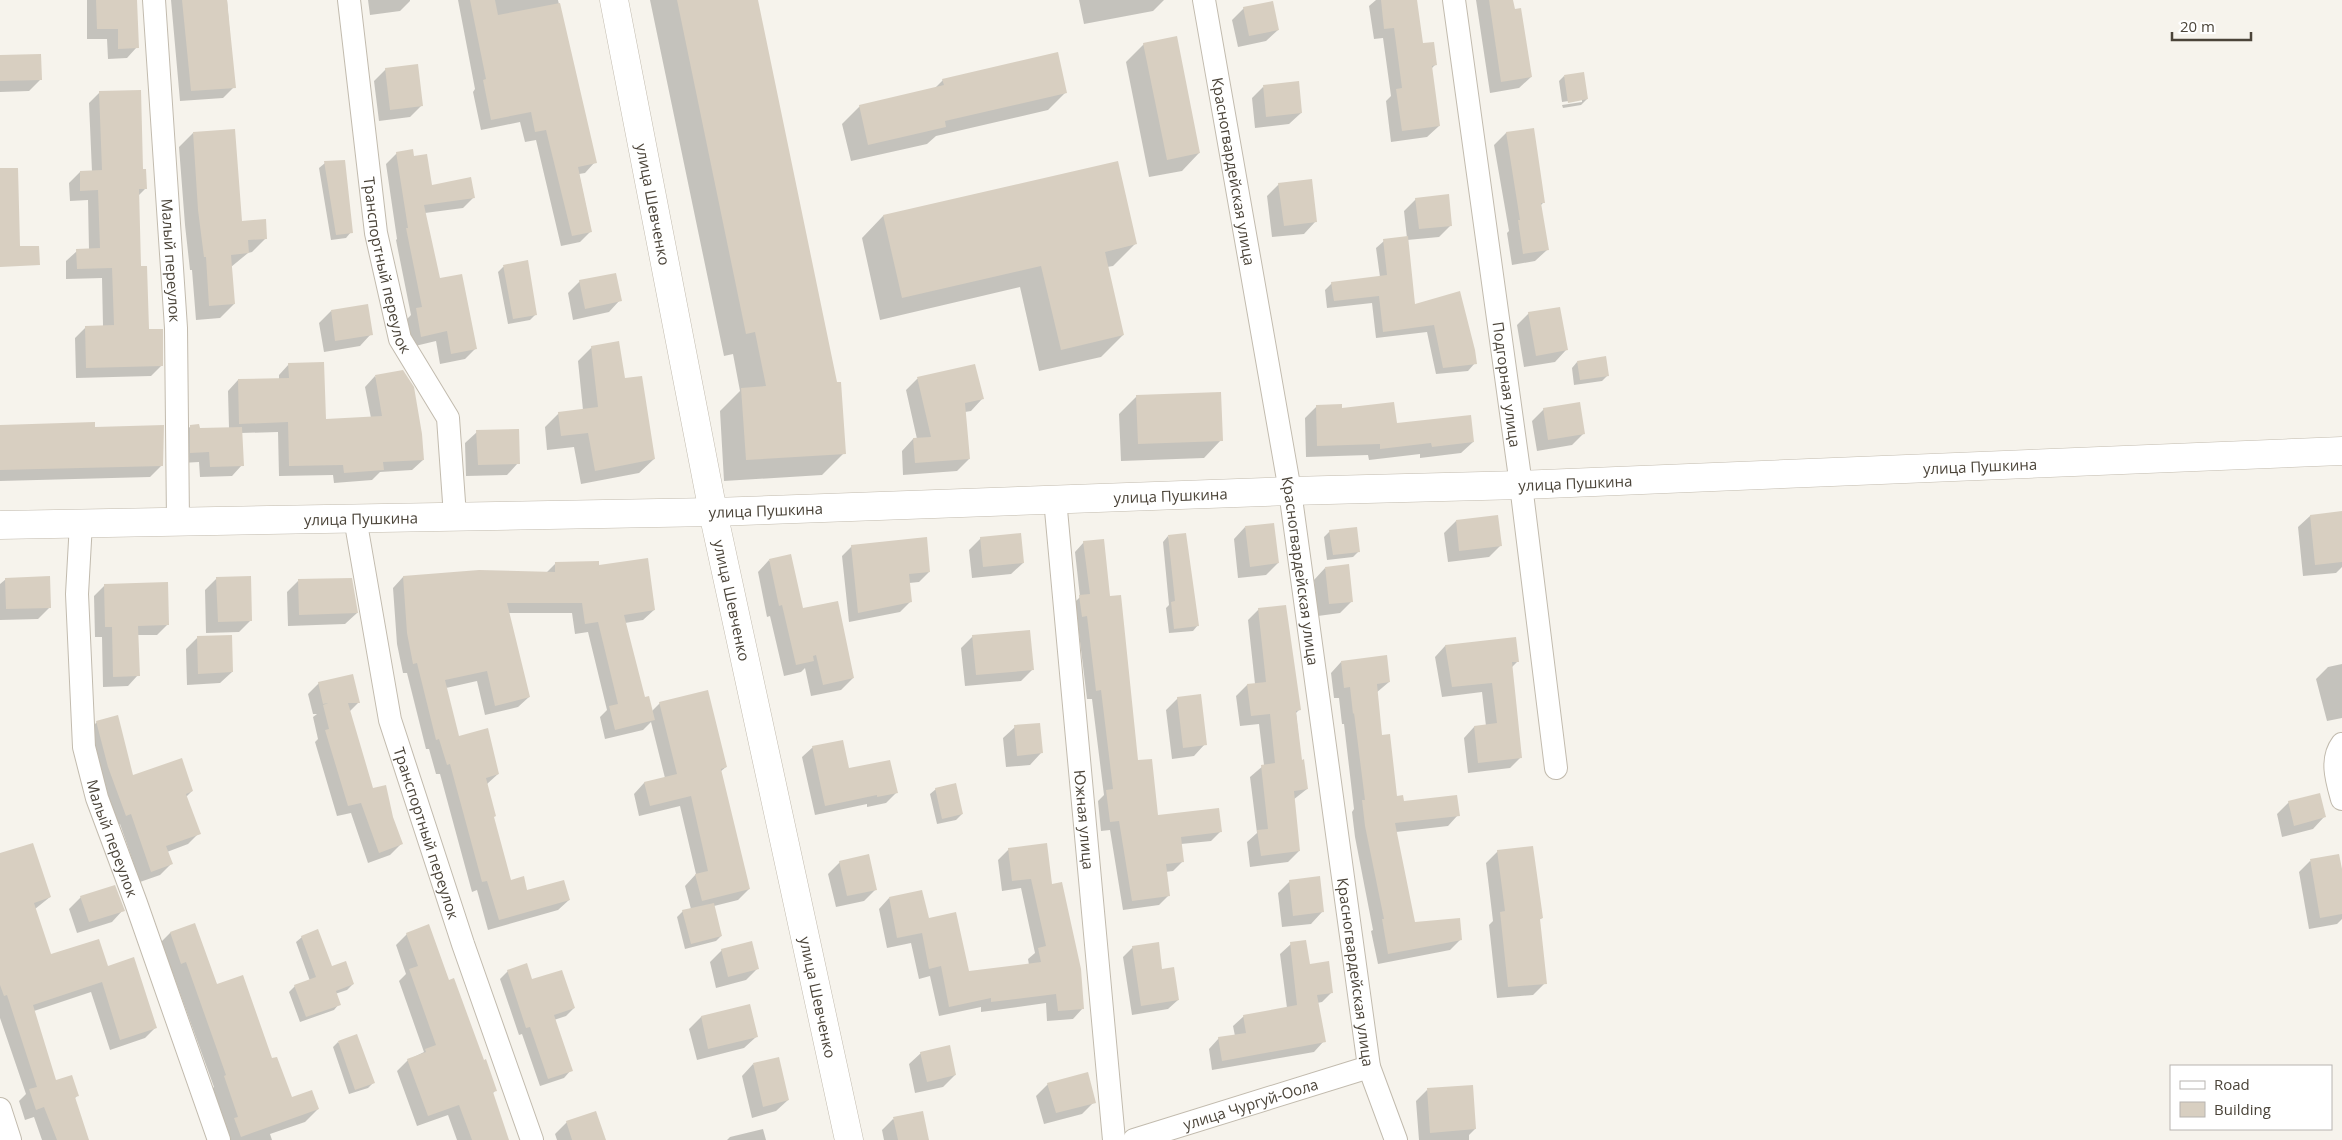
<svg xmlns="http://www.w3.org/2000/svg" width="2342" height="1140" font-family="'Open Sans',sans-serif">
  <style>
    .shadow { fill: #0003 }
    .building { fill: #d8cfc1 }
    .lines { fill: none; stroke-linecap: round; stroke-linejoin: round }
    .minor-casing { stroke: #c2bbae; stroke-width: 24 }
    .tertiary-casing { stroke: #c2bbae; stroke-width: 29 }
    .minor { stroke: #fff; stroke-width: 22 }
    .tertiary { stroke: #fff; stroke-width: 28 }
    .labels { text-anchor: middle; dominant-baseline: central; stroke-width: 4; stroke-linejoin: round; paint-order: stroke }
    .street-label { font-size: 15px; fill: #4b4439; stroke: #fff }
  </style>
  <rect width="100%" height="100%" fill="#f6f3ec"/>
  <path class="shadow" d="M87,0H136L137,47L127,58L108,59L107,39H87Z
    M171,0H227L234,87L223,98L180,101Z
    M368,0H410V1L400,11L370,15Z
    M458,0H558L595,162L585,173L579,174L591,231L580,242L561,246L536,140L525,142L520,122L481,130L473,92L475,89Z
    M650,0H757L844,453L822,475L724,481L720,411L740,391L733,354L724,356Z
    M1079,0H1164L1153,11L1084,24Z
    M1376,0H1416L1422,45L1435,65L1431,69L1439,126L1427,137L1391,142L1386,101L1391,96L1383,38L1374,39L1369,6Z
    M1476,0H1512L1531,77L1519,88L1490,93Z
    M1244,8L1278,30L1266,41L1238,47L1232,20Z
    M1144,44L1199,153L1182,171L1149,177L1126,62Z
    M0,56L40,80L29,91L0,92Z
    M386,69L422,105L410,117L379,121L374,81Z
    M1564,76L1587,99L1581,105L1563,108L1562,105L1582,102V99L1562,102L1559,81Z
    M943,80L1066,92L1048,110L936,136L927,144L851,161L842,124L860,106L934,89Z
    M1263,87L1301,113L1289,124L1255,128L1252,98Z
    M100,92L142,170L145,189L138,196L139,267L148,330L162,365L151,376L76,378L75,338L86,327L103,326L102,278L66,279V261L77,251L89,250L88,200L70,201L69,183L80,172H92L89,103Z
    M1533,129L1544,202L1540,206L1547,250L1535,261L1512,265L1507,233L1509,231L1494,145L1506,133Z
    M193,133L240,222L266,238L252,252L248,253L231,267L234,304L220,318L196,320L192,270H190L185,225L179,147Z
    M397,153L413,157L431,187L474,197L463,208L425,213L439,280L476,348L465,359L440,364L436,341L411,347L406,320L411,315L396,240L397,239L386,164Z
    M325,163L351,232L346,238L331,240L319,168Z
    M1279,184L1315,222L1304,234L1272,237L1267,196Z
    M1416,199L1451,225L1439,237L1407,240L1414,305L1475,363L1468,371L1436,374L1427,332L1376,338L1372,303L1327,308L1325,290L1332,283L1380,277L1376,248L1384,241L1407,238L1404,211Z
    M883,216L1135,244L1113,266L1107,267L1123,335L1101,357L1039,371L1020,287L880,320L862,238Z
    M527,262L535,315L530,320L508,324L498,272L503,267Z
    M580,281L620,300L609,312L573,320L568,293Z
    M331,311L371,334L360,346L324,352L319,323Z
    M1529,313L1566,350L1555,362L1524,367L1517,325Z
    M592,347L624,379L654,459L639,473L581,484L574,447L547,450L545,427L559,413L583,410L578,361Z
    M1577,362L1608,375L1602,381L1574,385L1572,368Z
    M289,364L325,420L371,418L365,387L375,376L423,460L412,470L380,472L372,480L334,483L333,475L279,476L278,432L241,433L242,465L232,476L200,477L199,462L181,463L180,436L191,426L198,429L229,428L228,391L238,380L279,379V375Z
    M974,365L982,399L971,411L965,412L969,459L957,471L903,475L902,451L913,439H917L906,390L917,379Z
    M1137,396L1221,440L1204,458L1121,461L1119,414Z
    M1317,406L1341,410L1473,442L1461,453L1420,458V454L1369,460L1368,455L1306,457L1305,418Z
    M1544,409L1584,433L1572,445L1537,451L1532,421Z
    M0,426L94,429L162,465L150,477L0,481Z
    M477,432L518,463L507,475L466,476L465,443Z
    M2342,513V567L2336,573L2303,576L2298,527L2310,516Z
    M1456,521L1501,545L1489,557L1448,562L1444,533Z
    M1245,527L1278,563L1266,575L1238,578L1234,539Z
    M1330,531L1359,551L1353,557L1327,560L1324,537Z
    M1168,536L1198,625L1193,631L1169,633L1166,608L1169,605L1163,542Z
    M981,538L1023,563L1011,574L972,578L969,550Z
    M1084,542L1109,597L1137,762L1157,817L1221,831L1211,841L1181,844L1183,861L1173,871L1165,872L1169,895L1159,905L1123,910L1110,830L1101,831L1098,801L1104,795L1092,699H1087L1078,625L1073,626L1071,606L1080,597L1075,552Z
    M852,546L929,572L919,582L909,583L910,602L900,612L849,622L842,556Z
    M769,560L802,610L853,678L841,690L811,696L805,668L801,672L784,676L770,616L767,617L758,572Z
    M556,563L598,566L654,610L643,620L625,623L644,698L652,711L660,703L726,767L720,772L749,889L738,900L714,906L721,936L716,941L685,949L677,917L683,911L691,909L685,886L696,874L680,806L639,816L634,794L644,783L665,778L651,722L643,730L605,739L600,717L607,710L588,632L575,634L572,613H508L529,697L518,707L485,715L477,681L446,688L458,737L498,774L487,784L493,818L510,881L527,892L569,900L558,910L488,930L477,890L472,892L440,774H436L429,749H426L407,673H403L397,644L393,588L403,577L546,573Z
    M1325,568L1352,601L1340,613L1318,616L1314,580Z
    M217,578L251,620L239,632L206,633L205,590Z
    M6,579L50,607L38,619L0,620V584Z
    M298,581L357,613L345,624L288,626L287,592Z
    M105,585L168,624L157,635H137L138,675L128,686L103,687L102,637H95L94,596Z
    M1259,609L1299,710L1296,713L1301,761L1307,789L1293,800L1299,851L1288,862L1250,867L1247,842L1257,833L1250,777L1264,765L1259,724L1240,726L1236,696L1247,685L1255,684L1248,620Z
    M973,636L1033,669L1021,681L965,686L961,648Z
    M198,637L232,672L220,683L187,685L186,649Z
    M1515,638L1518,661L1511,668L1521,757L1510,768L1468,773L1464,738L1474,727L1486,726L1482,692L1442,697L1435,657L1445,646Z
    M1341,662L1389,682L1376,693L1381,736L1396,797L1403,803L1458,815L1448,826L1396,832L1414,923L1461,939L1450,950L1378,964L1371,931L1373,930L1355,837L1352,812L1354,809L1344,724H1342L1339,698H1334L1331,673Z
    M2342,664V718L2327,721L2316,679L2328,667Z
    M319,683L359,702L349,712L372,789L391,817L401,844L390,855L368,863L351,813L337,816L315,742L318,739L313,717L317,714H313L308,694Z
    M1178,698L1205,744L1194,756L1172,759L1166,710Z
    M97,722L132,777L192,791L186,797L199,833L188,844L167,852L171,864L160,875L140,882L120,824L115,826L86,733Z
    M1015,727L1041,753L1030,765L1006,767L1003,738Z
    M813,747L848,770L896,793L886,803L867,807V804L815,815L802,757Z
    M936,789L962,814L956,820L937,824L930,794Z
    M2289,802L2324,817L2313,829L2282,837L2277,814Z
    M1009,849L1051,886L1083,1008L1073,1019L1047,1021L1046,1003L981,1012V1007L939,1016L930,976L919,979L911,943L887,948L879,909L889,898L928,919L968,973L1029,965L1028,959L1035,953L1021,888L1002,891L998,860Z
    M1498,851L1542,918L1539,920L1545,983L1533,995L1497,998L1489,925L1493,921L1486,863Z
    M0,854L50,897L35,909L50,956L107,967L155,1028L145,1038L110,1050L91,992L34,1011L55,1082L77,1096L74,1099L88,1140H42L34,1117L25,1120L19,1101L26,1094L0,1018Z
    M2310,861L2342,876V919L2337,924L2309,929L2299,872Z
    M840,862L876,889L864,901L836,907L828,874Z
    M1290,881L1322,912L1311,924L1282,927L1278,893Z
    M81,897L123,910L112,922L77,933L69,909Z
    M194,925L217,986L271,1060L291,1099L318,1109L305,1122L270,1134L272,1140H225L211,1090L214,1087L173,974L157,946L170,933Z
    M407,934L483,1062L496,1090L492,1094L508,1140H457L448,1115L417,1126L397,1071L408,1060L424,1052L399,981L406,974L396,945Z
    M302,937L332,968L353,984L347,990L335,994L339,1004L334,1010L300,1022L289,992L295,986L310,981L296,942Z
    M1291,944L1332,992L1322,1002L1317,1003L1324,1041L1314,1052L1212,1070L1209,1049L1219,1038L1235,1036L1233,1026L1244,1016L1287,1008L1280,954Z
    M1133,947L1161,970L1178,1000L1168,1009L1132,1015L1123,957Z
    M722,950L757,969L746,980L716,988L710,962Z
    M508,971L531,981L574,1008L566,1016L554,1020L571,1070L564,1078L540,1086L522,1034L519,1035L500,979Z
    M749,1005L756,1037L744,1048L697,1060L689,1029L701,1017Z
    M338,1042L374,1082L368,1088L349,1094L333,1047Z
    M921,1053L955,1075L943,1087L915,1093L909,1064Z
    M753,1064L788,1100L776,1111L752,1118L742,1076Z
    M1048,1084L1094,1102L1082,1114L1044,1124L1036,1096Z
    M1427,1090L1475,1129L1469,1135V1140H1419L1416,1101Z
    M893,1119L928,1140H884L882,1130Z
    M567,1122L604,1140H557L555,1134Z
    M763,1129L766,1140H727L730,1137Z"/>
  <path class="building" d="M96,0H137L139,48L118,49V29H97Z
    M182,0H227L236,88L191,91Z
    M470,0H495L498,15L560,3L597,163L578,167L592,232L572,236L546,130L535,132L531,112L491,120L483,80L486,79Z
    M677,0H758L837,382H841L846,454L746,460L741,388L766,386L755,332L746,334Z
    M1381,0H1417L1423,43L1434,42L1437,65L1432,66L1440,126L1402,131L1396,89L1402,88L1394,28L1384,29Z
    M1489,0H1513L1515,9L1521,8L1532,77L1501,82Z
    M1273,1L1279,30L1249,36L1243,7Z
    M1177,36L1200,153L1167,160L1143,43Z
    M1058,52L1067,93L945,121L946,127L868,145L859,105L944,85L942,79Z
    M41,54L42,80L0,81V55Z
    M418,64L423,106L390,110L385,68Z
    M1584,72L1588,99L1568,103L1564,75Z
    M1299,81L1302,113L1266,117L1263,85Z
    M141,90L143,169H146L147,189H139L141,266H147L149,329H163V366L86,368L85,326L114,325L112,268L77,269L76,249L100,248L98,190L80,191V171L102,170L99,91Z
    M1534,128L1545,203H1541L1549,250L1523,254L1518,220H1520L1506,132Z
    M235,129L242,221L266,219L267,239L248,240L249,253L231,255L235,304L209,306L206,257H204L198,210L193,132Z
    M413,149L414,156L427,154L432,185L471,177L475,198L424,205L440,278L462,274L477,349L451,354L447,331L421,337L416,308L422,307L406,228H408L396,152Z
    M345,160L353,233L336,235L324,161Z
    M1118,161L1137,244L1105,252L1124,335L1061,350L1041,266L902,298L883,215Z
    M0,168H18L20,246H39L40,265L0,267Z
    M1312,179L1317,222L1284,226L1278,183Z
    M1449,194L1452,226L1419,229L1415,198Z
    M1408,236L1415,304L1460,291L1475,350L1477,364L1443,368L1434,325L1383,332L1379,296L1334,301L1331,282L1387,275L1383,239Z
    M528,260L537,315L513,319L503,265Z
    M616,273L622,301L585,309L579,280Z
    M368,304L373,335L335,341L331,310Z
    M1560,307L1568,350L1536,356L1528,312Z
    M619,341L625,378L642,376L655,459L595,471L588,433L561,436L558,412L598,407L591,346Z
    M1606,356L1609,376L1580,380L1577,361Z
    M324,362L326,419L382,416L375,375L403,370L414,387L422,434L424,460L383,462L384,470L344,473L343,465L289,466L288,422L239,424L238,379L289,378L288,363Z
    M975,364L984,399L965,403L970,459L915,463L913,438L931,437L917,377Z
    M1221,392L1223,441L1138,444L1136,395Z
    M1394,402L1397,423L1471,415L1474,442L1432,447L1431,443L1380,449V444L1317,446L1316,405L1342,404V408Z
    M1580,402L1585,434L1548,440L1543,408Z
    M95,422V427L164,425L163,466L0,470V425Z
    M199,424L200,428L242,427L244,466L210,467L209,452L190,453V425Z
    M519,429L520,464L478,465L476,430Z
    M2342,511V562L2315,565L2310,515Z
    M1498,515L1502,546L1459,551L1456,520Z
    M1274,523L1279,563L1250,567L1245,526Z
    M1357,527L1360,552L1333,555L1329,530Z
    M1021,533L1024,563L983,567L980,537Z
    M1186,533L1199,626L1174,629L1171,602L1175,601L1168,535Z
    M927,537L930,572L909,574L912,602L858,613L851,545Z
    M1104,539L1110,596L1121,595L1138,760L1152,759L1158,815L1219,808L1222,832L1181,837L1184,862L1166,864L1170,896L1132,901L1119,821L1110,822L1106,790L1113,789L1101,690L1096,691L1087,616L1082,617L1079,595L1090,594L1083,541Z
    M791,554L803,608L838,601L854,678L823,685L816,655L813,656L814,661L796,665L782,605L779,606L769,559Z
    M648,558L655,610L624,615L645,697L649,696L655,720L615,730L609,706L618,704L598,622L585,624L582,603H507L530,697L495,706L487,671L445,680L459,736L488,728L499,774L486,778L496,816L494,817L511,880L524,876L527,890L564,880L570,900L499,920L487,881L482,882L450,764L447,765L439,739L436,740L417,663L413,664L407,633L403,576L479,570L555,572V562L599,561V565Z
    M1349,564L1353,602L1329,604L1325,567Z
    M50,576L51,608L6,609L5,578Z
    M251,576L252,621L218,622L216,577Z
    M352,578L358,613L299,615L298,579Z
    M168,582L169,625L138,626L140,676L113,677L112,627H105L104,584Z
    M1286,605L1301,710L1296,711L1302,760L1304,759L1308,789L1294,791L1300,851L1261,856L1257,830L1268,829L1261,765L1275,763L1270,714L1251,716L1247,684L1266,682L1258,608Z
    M1030,630L1034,670L976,675L972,635Z
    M232,635L233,672L198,674L197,636Z
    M1516,637L1519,662H1512L1522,758L1478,763L1474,726L1497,723L1492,683L1452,687L1445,645Z
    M1387,655L1390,682L1377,684L1382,735L1390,734L1397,796L1403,795L1404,801L1457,795L1460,816L1395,823L1415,922L1460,918L1462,940L1388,954L1382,919H1384L1365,826L1362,800H1365L1354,713L1353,714L1350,687L1344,688L1341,661Z
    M353,674L360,703H348L373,788L386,785L393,817L403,844L379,853L361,803L348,806L325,730L329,729L323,705L328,703L323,704L318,682Z
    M708,690L727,767L721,769L750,889L702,901L695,874L708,871L691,796L650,806L644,782L677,774L659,702Z
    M1201,694L1207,745L1183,748L1177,697Z
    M118,715L133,775L182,758L193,791L186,794L201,834L166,846L173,864L151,872L131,814L126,816L108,767L96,721Z
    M1040,723L1043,753L1017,756L1014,725Z
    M843,740L849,768L890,760L898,793L877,797V795L825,806L812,746Z
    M956,783L963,814L942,819L935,788Z
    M2320,793L2326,817L2294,826L2288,801Z
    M33,843L51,897L34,903L51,954L99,939L108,966L134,957L157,1028L120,1040L102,982L33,1005L56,1080L72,1075L79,1096L75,1097L89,1140H57L44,1107L36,1110L29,1089L37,1087L7,995L4,996L0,985V853Z
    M1047,843L1052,884L1062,882L1081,969L1084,1009L1058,1011L1056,994L991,1002V998L949,1007L941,966L929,969L922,933L897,938L889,897L922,890L929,918L956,912L969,971L1041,962L1038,948L1046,946L1031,879L1012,881L1008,848Z
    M1533,846L1543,918L1540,919L1547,984L1508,987L1500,912L1505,911L1497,850Z
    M869,854L877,890L847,896L839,861Z
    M2339,854L2342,869V914L2320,918L2310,859Z
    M1320,876L1324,912L1293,916L1289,880Z
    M115,885L125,911L89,922L80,896Z
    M714,903L722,936L691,944L682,910Z
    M195,923L217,984L243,975L272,1058L277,1057L292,1097L312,1090L319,1109L241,1137L234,1118L238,1117L224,1076L226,1075L186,962L181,964L170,932Z
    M429,924L449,980L454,978L484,1060L486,1059L497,1091L493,1092L509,1140H472L459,1105L428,1116L407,1059L426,1052L425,1049L436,1045L409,969L418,966L406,933Z
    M318,929L332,966L346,961L354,984L336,991L341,1005L306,1017L294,985L316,977L301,936Z
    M1306,940L1310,964L1329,961L1333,993L1317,995L1326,1042L1222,1061L1218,1037L1246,1033L1243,1015L1297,1005L1290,942Z
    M752,941L759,969L728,977L721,949Z
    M1159,942L1162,969L1174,967L1179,1000L1141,1006L1132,946Z
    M527,963L532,979L562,970L575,1008L554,1015L573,1071L548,1079L530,1027L526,1028L507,970Z
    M750,1004L758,1037L708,1049L701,1016Z
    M357,1034L375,1083L355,1090L338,1041Z
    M950,1045L956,1075L927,1082L920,1052Z
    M779,1057L789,1100L763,1107L753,1063Z
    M1088,1072L1096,1103L1056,1113L1047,1083Z
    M1473,1085L1476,1129L1430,1133L1427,1088Z
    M596,1111L606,1140H572L566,1121Z
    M923,1111L929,1140H898L893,1117Z"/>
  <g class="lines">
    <g class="minor-casing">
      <g id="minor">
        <path id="s1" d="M154,0L176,328L178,521"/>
        <path id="s2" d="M349,0L376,233L400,339L448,418L455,516"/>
        <path id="s3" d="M1204,0L1290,491L1369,1067L1396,1140"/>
        <path id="s4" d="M1454,0L1521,485L1556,768"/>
        <path id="s5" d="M1055,499L1114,1140"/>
        <path id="s6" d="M355,518L390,720L463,944L532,1140"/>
        <path id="s7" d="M81,523L77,594L84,747L97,798L136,903L219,1140"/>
        <path d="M2342,744C2330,760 2337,781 2342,799"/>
        <path d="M0,1109L10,1140"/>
        <path id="s8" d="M1134,1140L1369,1067"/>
      </g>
    </g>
    <g class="tertiary-casing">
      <g id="tertiary">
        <path id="s9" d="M614,0L713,512L849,1140"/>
        <path id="s10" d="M0,525L713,512L1290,491L1521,485L2342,451"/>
      </g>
    </g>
    <use href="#minor" class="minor"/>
    <use href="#tertiary" class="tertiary"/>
  </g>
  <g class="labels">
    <g class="street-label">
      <text stroke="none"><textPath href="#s3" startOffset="174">Красногвардейская улица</textPath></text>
      <text stroke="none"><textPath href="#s9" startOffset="208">улица Шевченко</textPath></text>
      <text stroke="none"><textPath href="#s1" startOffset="261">Малый переулок</textPath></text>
      <text stroke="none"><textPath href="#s2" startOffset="268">Транспортный переулок</textPath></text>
      <text stroke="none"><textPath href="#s4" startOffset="388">Подгорная улица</textPath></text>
      <text stroke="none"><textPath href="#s10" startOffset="1981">улица Пушкина</textPath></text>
      <text stroke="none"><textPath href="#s10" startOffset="1576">улица Пушкина</textPath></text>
      <text stroke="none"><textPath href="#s10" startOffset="1171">улица Пушкина</textPath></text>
      <text stroke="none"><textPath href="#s10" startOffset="766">улица Пушкина</textPath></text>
      <text stroke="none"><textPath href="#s10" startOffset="361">улица Пушкина</textPath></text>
      <text stroke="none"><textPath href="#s3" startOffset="579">Красногвардейская улица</textPath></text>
      <text stroke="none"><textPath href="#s9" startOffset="612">улица Шевченко</textPath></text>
      <text stroke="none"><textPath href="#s5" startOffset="322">Южная улица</textPath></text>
      <text stroke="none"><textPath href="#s6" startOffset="324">Транспортный переулок</textPath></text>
      <text stroke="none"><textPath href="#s7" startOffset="320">Малый переулок</textPath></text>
      <text stroke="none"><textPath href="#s3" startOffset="984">Красногвардейская улица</textPath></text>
      <text stroke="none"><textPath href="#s9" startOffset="1018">улица Шевченко</textPath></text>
      <text stroke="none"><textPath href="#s8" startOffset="122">улица Чургуй-Оола</textPath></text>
    </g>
  </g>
  <rect x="2170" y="1065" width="162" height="65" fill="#ffffff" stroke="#b7b4b0"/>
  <rect x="2180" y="1081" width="25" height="8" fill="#ffffff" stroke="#b7b4b0"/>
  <text x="2214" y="1090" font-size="15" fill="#4b4439">Road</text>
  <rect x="2180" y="1102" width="25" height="15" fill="#d8cfc1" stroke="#b7b4b0"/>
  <text x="2214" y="1115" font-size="15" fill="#4b4439">Building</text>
  <path d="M2172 32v8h79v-8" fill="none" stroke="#4b4439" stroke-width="2.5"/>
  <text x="2180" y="32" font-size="15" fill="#4b4439" stroke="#ffffff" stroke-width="4" paint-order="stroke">20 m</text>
</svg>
